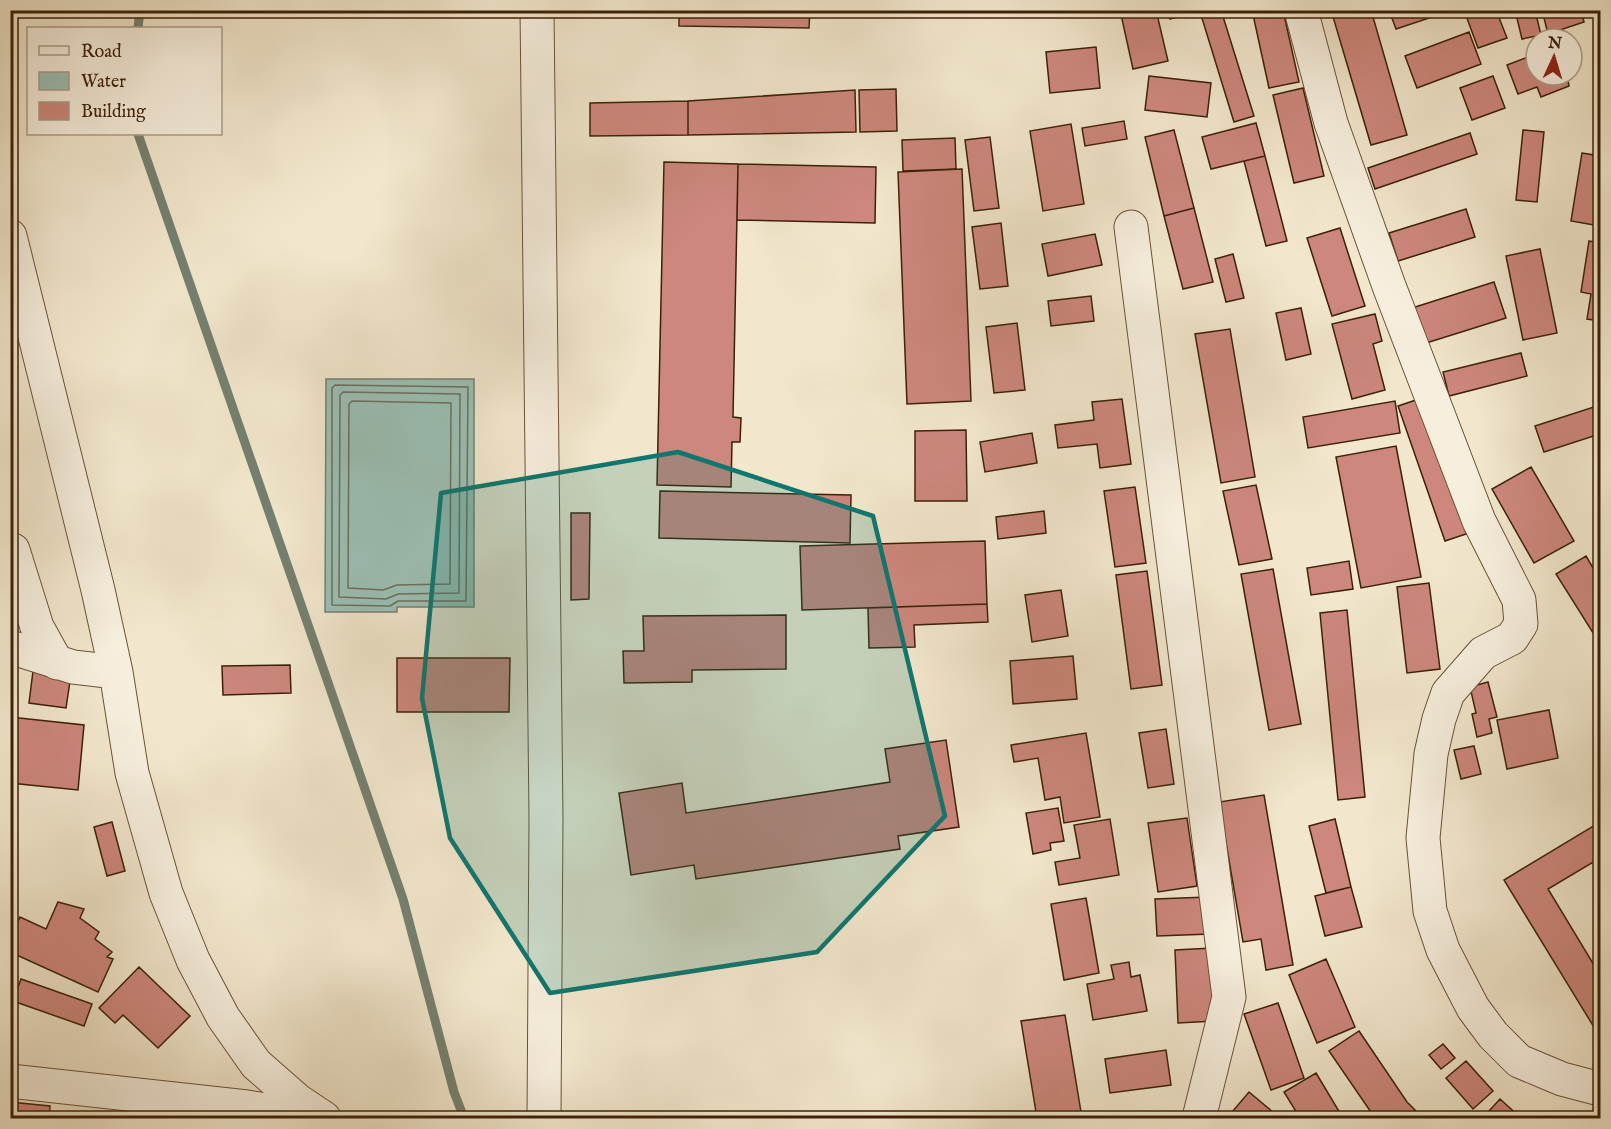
<svg xmlns="http://www.w3.org/2000/svg" width="1611" height="1129" font-family="'IM FELL English',serif">
  <style>
    .water { fill: #9bc0b6; stroke: #758070; stroke-width: 1.5 }
    .lines { fill: none; stroke-linecap: round; stroke-linejoin: round }
    .shore { stroke: #6c705e; stroke-width: 1.5 }
    .stream { stroke: #758070; stroke-width: 9 }
    .building { fill: #cd877d; stroke: #3c2107; stroke-width: 1.5 }
    .street-casing { stroke: #6a5238; stroke-width: 35 }
    .street { stroke: #f7efde; stroke-width: 33 }
    .marked { fill: #0f766e; fill-opacity: 0.2; stroke: #0f766e; stroke-width: 4.5; stroke-linejoin: round }
  </style>
  <rect width="100%" height="100%" fill="#f2e7cd"/>
  <filter id="stains"><feTurbulence type="fractalNoise" baseFrequency=".00333" numOctaves="4"/><feColorMatrix values="0 0 0 0 .2 0 0 0 0 .09 0 0 0 0 .02 0 0 0 .5 -.17"/></filter>
  <radialGradient id="worn" r=".72"><stop offset=".6" stop-color="#630" stop-opacity="0"/><stop offset="1" stop-color="#630" stop-opacity=".3"/></radialGradient>
  <path class="water" d="M326,379H474V607H397V612H325Z"/>
  <g class="lines">
    <path class="shore" d="M335,385L468,387L466,601H398L390,606L332,605V388Z
      M343,392L460,394L459,593L398,594L386,599L339,597L340,395Z
      M352,401L451,403L450,584L397,585L383,590L348,588L349,404Z"/>
    <path class="stream" d="M138,28L140,10
      M138,134L403,899L454,1092L464,1118"/>
  </g>
  <path class="building" d="M679,10H810L809,28L679,26Z
    M1120,10H1156L1168,61L1133,69Z
    M1167,10H1200L1170,19Z
    M1216,10H1221L1254,116L1234,122L1201,15Z
    M1252,10H1283L1299,82L1269,88Z
    M1331,10H1371L1407,135L1371,145Z
    M1389,10H1433L1435,16L1396,29Z
    M1464,10H1496L1507,38L1478,48Z
    M1515,10H1535L1541,35L1522,39Z
    M1555,10H1581L1584,22L1548,34L1543,14Z
    M1469,32L1481,64L1417,88L1405,56Z
    M1096,47L1100,88L1050,93L1046,52Z
    M1536,54V75H1567L1569,86L1541,97L1537,87L1518,94L1507,65Z
    M1149,76L1211,83L1207,117L1145,110Z
    M1493,76L1505,108L1472,120L1460,88Z
    M1303,88L1324,176L1294,183L1273,95Z
    M896,89L897,131L860,132L859,90Z
    M855,90L856,132L688,135V101Z
    M688,101V135L590,136V103Z
    M1124,121L1127,139L1085,146L1082,128Z
    M1256,123L1265,156L1211,169L1202,137Z
    M1071,124L1084,204L1043,211L1030,131Z
    M1174,130L1194,208L1164,216L1145,137Z
    M1523,130L1544,132L1537,202L1516,200Z
    M1470,133L1477,154L1375,189L1368,168Z
    M990,137L999,208L974,211L965,140Z
    M955,138L956,169L903,171L902,140Z
    M1582,153L1600,156V226L1571,221Z
    M1265,156L1287,241L1266,246L1244,161Z
    M664,162L738,164L733,417L741,418L740,442H732L731,487L657,485Z
    M738,164L876,167L875,223L737,220Z
    M962,169L971,401L907,404L898,172Z
    M1194,208L1213,282L1183,289L1164,216Z
    M1466,209L1475,237L1398,261L1389,233Z
    M1001,223L1008,286L980,289L972,227Z
    M1340,228L1365,306L1332,316L1307,238Z
    M1095,234L1102,265L1048,276L1042,244Z
    M1589,241L1600,243V321L1587,319L1591,294L1581,292Z
    M1540,249L1557,333L1523,340L1506,256Z
    M1233,254L1244,298L1226,302L1215,259Z
    M1494,282L1506,318L1423,344L1412,308Z
    M1091,296L1094,321L1051,326L1048,301Z
    M1301,308L1311,354L1286,360L1276,313Z
    M1375,314L1382,341L1373,344L1385,390L1352,399L1332,324Z
    M1017,323L1025,390L994,393L986,327Z
    M1230,329L1255,477L1221,483L1195,334Z
    M1521,353L1527,376L1449,396L1443,372Z
    M1425,397L1472,532L1445,541L1398,406Z
    M1122,399L1131,464L1100,468L1097,444L1058,448L1055,425L1094,420L1092,402Z
    M1395,401L1400,433L1308,448L1303,417Z
    M1600,405V434L1544,452L1535,426Z
    M966,430L967,501H915V431Z
    M1032,433L1037,463L985,472L980,442Z
    M1396,446L1421,577L1361,588L1336,457Z
    M1531,467L1574,541L1534,563L1492,489Z
    M1256,485L1272,559L1239,565L1223,491Z
    M1135,487L1146,563L1115,567L1104,491Z
    M660,491L851,495L850,543L659,538Z
    M1044,511L1046,533L998,539L996,517Z
    M571,513H590L589,599L571,600Z
    M985,541L987,604L802,610L800,546Z
    M1586,556L1600,580V644L1556,574Z
    M1349,561L1353,589L1311,595L1307,568Z
    M1273,569L1301,724L1269,730L1241,574Z
    M1147,571L1162,685L1131,689L1116,575Z
    M1429,583L1440,669L1407,673L1397,587Z
    M1061,590L1068,636L1032,642L1025,595Z
    M987,604L988,622L914,625L915,647L869,648L868,608Z
    M1347,610L1365,797L1338,800L1320,613Z
    M786,615V669L692,670V682L624,683L623,651H644L643,616Z
    M1073,656L1077,699L1013,704L1010,661Z
    M397,658H510L509,712H397Z
    M290,665L291,693L223,695L222,666Z
    M33,671L70,681L66,708L29,703Z
    M1488,682L1497,717L1489,719L1492,733L1477,737L1472,714L1476,713L1470,687Z
    M1549,710L1558,758L1507,769L1497,720Z
    M10,717L84,725L78,790L10,783Z
    M1166,729L1174,784L1148,788L1139,733Z
    M1086,733L1100,817L1064,823L1060,797L1045,800L1038,758L1014,762L1011,745Z
    M946,740L959,827L898,836L900,849L696,879L694,865L631,875L619,793L682,783L686,813L890,782L885,749Z
    M1474,746L1481,774L1461,779L1454,750Z
    M1264,795L1293,965L1266,970L1261,939L1243,942L1219,802Z
    M1058,808L1064,841L1050,843L1051,850L1033,854L1026,813Z
    M1187,818L1197,886L1158,892L1148,823Z
    M1110,819L1119,875L1059,885L1055,862L1080,858L1074,825Z
    M1335,819L1351,887L1326,893L1309,826Z
    M112,822L125,871L107,876L94,827Z
    M1600,822V858L1548,889L1600,975V1037L1504,880Z
    M1351,887L1362,927L1325,936L1315,896Z
    M1208,897L1210,934L1157,936L1155,899Z
    M1086,898L1099,973L1064,980L1051,904Z
    M58,902L84,909L80,918L99,932L95,939L112,952L107,957L113,959L98,992L10,952V938L20,917L46,929Z
    M1212,948L1215,1021L1178,1023L1175,950Z
    M1326,959L1355,1027L1317,1043L1289,975Z
    M1129,962L1131,977L1140,975L1147,1011L1093,1020L1087,984L1114,979L1111,965Z
    M139,967L190,1016L158,1048L123,1015L115,1023L99,1008Z
    M21,979L92,1004L84,1026L13,1001Z
    M1278,1003L1304,1078L1271,1090L1244,1014Z
    M1065,1015L1082,1118H1037L1021,1021Z
    M1359,1031L1407,1102L1423,1118H1375L1329,1051Z
    M1443,1044L1455,1058L1441,1069L1429,1055Z
    M1166,1050L1171,1085L1110,1093L1105,1059Z
    M1466,1061L1493,1091L1473,1109L1446,1078Z
    M1316,1073L1343,1118H1300L1284,1092Z
    M1249,1092L1280,1118H1227Z
    M1500,1099L1521,1118H1497L1489,1111Z
    M10,1102L50,1106L49,1118H10Z
    M1174,1113L1175,1118H1138Z"/>
  <g class="lines">
    <g class="street-casing">
      <path id="street" d="M537,10L546,818L544,1118
        M1301,10L1331,123L1389,286L1479,521L1519,600L1521,624L1512,638L1483,653L1448,693L1439,719L1431,754L1423,838L1430,911L1443,950L1473,1008L1493,1035L1519,1061L1562,1079L1600,1089
        M1131,227L1229,997L1199,1118
        M10,236L98,590L116,672L132,773L166,893L193,960L223,1017L256,1064L297,1100L324,1118
        M13,550L37,627L57,663
        M10,647L73,667L116,672
        M10,1081L247,1107L318,1118"/>
    </g>
    <use href="#street" class="street"/>
  </g>
  <path class="marked" d="M678,452L873,516L945,816L817,952L550,993L450,838L422,698L441,493Z"/>
  <rect width="1611" height="1129" fill="none" stroke="#f2e7cd" stroke-width="36"/>
  <rect x="12" y="12" width="1587" height="1105" fill="none" stroke="#3c2107" stroke-width="3"/>
  <rect x="18" y="18" width="1575" height="1093" fill="none" stroke="#3c2107" stroke-width="1.5"/>
  <rect x="27" y="27" width="195" height="108" fill="#f7efde" stroke="#ac9d88" stroke-width="1.5"/>
  <rect x="39" y="46" width="30" height="9" fill="#f7efde" stroke="#ac9d88" stroke-width="1.5"/>
  <text x="81" y="57" font-size="18" fill="#3c2107">Road</text>
  <rect x="39" y="72" width="30" height="18" fill="#9bc0b6" stroke="#ac9d88" stroke-width="1.5"/>
  <text x="81" y="87" font-size="18" fill="#3c2107">Water</text>
  <rect x="39" y="102" width="30" height="18" fill="#cd877d" stroke="#ac9d88" stroke-width="1.5"/>
  <text x="81" y="117" font-size="18" fill="#3c2107">Building</text>
  <g transform="translate(1554 57) rotate(4)"><circle r="28" fill="#f7efde" stroke="#ac9d88" stroke-width="1.5"/>
  <path d="M0-4.5L10 22L0 15L-10 22Z" fill="#8f2418"/>
  <text y="-9" font-size="16" font-weight="bold" text-anchor="middle" fill="#3c2107">N</text>
  </g>
  <rect width="100%" height="100%" filter="url(#stains)"/>
  <rect width="100%" height="100%" fill="url(#worn)"/>
</svg>
